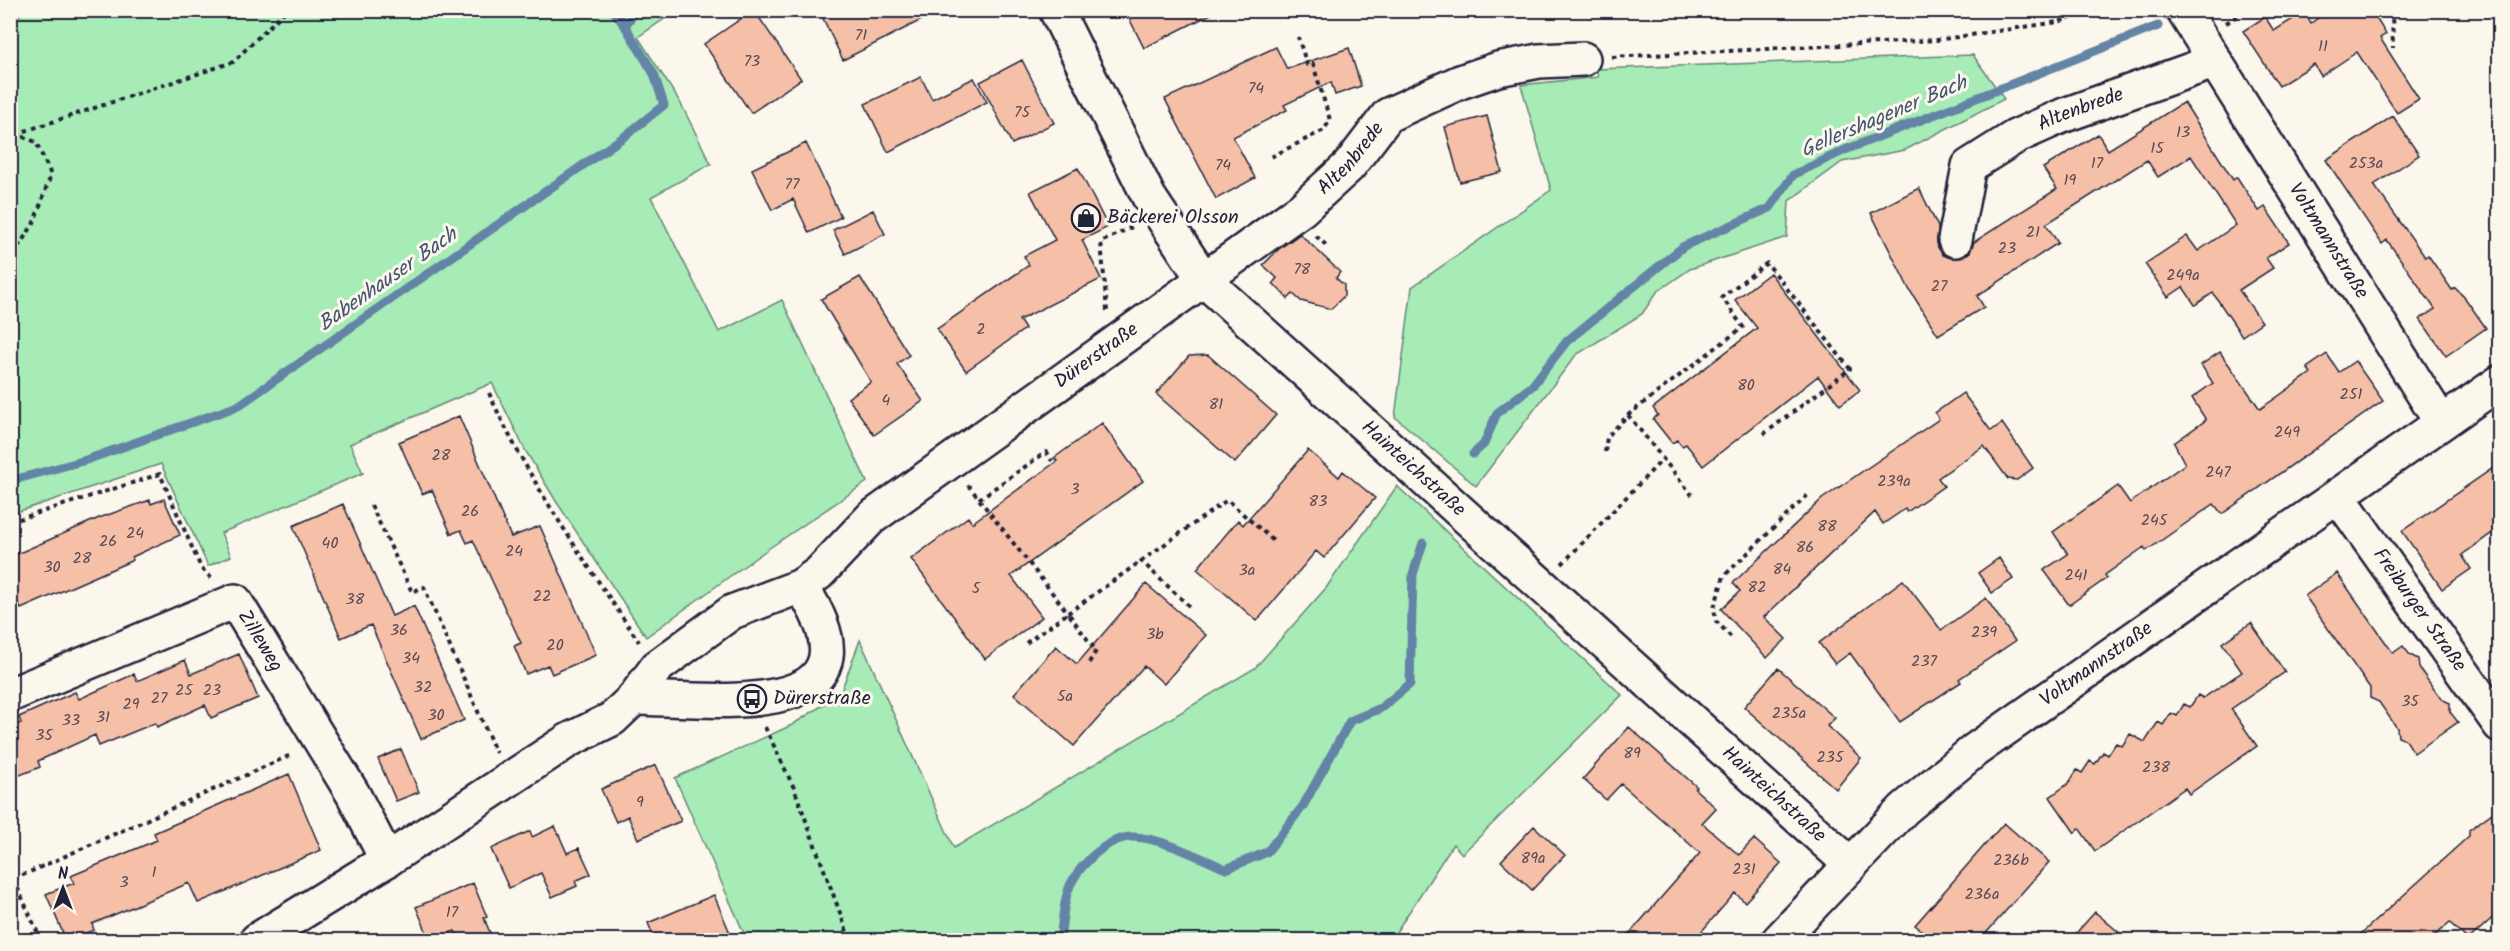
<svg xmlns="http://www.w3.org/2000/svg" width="2510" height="951" font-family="Kalam,sans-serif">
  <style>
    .green { fill: #a7ebb6; stroke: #648678; stroke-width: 1.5 }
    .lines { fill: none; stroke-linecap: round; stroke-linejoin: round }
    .stream { stroke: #6384a6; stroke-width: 9 }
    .building { fill: #f5c0a7; stroke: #22223b; stroke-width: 1.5 }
    .minor-casing { stroke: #22223b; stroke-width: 38 }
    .path { stroke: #22223b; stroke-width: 4; stroke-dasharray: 4.5 4.5; stroke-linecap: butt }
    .minor { stroke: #fbf7ec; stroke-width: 33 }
    .labels { text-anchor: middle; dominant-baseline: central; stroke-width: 6; stroke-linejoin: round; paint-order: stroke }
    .number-label { font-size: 16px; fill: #574a56 }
    .street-label { font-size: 20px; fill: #22223b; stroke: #fbf7ec }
    .poi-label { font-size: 20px; fill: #22223b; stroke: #fbf7ec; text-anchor: start }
    .water-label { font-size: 21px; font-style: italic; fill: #435370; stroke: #fbf7ec }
  </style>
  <rect width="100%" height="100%" fill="#fbf7ec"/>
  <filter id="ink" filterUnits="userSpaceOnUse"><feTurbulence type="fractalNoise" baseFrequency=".0167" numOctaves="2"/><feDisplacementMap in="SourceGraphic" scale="12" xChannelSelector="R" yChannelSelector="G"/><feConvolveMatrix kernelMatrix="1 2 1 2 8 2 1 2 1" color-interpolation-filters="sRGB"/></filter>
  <g filter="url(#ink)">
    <path class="green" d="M10,11H676L638,37L680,102L711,164L651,197L719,332L782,300L867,482L765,551L646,637L556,501L525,450L492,383L350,444L363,473L221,533L231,556L208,566L161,464L11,514Z
      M1973,55L2004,99L1905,150L1842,162L1789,201L1787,237L1690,269L1657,292L1642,314L1576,355L1476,486L1395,417L1412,287L1551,190L1521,85L1598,77L1596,69Z
      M1397,486L1622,695L1462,854L1453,844L1391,940H747L675,778L792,725L840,694L860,640L954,848L1255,668L1326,588Z"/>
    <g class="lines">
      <path class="stream" d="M613,10L625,26
        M1473,454L1484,444L1497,413L1532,386L1567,341L1684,246L1770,208L1793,175L1845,150L2158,26
        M10,481L86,460L238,406L625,136L664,105L654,74L625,26L636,10
        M1060,940C1062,925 1063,909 1067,894C1073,871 1104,839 1130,837C1155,835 1203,859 1226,869L1267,852L1303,806L1350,721L1381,708L1410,684L1413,574L1423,543"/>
    </g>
    <path class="building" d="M754,10L801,79L751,113L704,44Z
      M819,10H941L843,60Z
      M1125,10H1219L1144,48Z
      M2329,10H2371L2386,34L2380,38L2419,99L2397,113L2357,52L2321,76L2314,64L2279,86L2243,31L2265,17L2274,31L2304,12L2311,23Z
      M1276,47L1287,69L1349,48L1361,86L1335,95L1331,82L1284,105L1287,110L1233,137L1255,178L1216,199L1165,99Z
      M1022,60L1054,123L1012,144L980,82Z
      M921,77L932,99L974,78L987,102L888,152L865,104Z
      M2184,102L2233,180L2237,177L2259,211L2265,207L2289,243L2266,258L2273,268L2239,290L2262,322L2242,336L2213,293L2195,305L2183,287L2168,297L2145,264L2187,236L2198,251L2236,225L2191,156L2158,177L2147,160L2046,224L2058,243L1977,296L1984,307L1938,335L1909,289L1871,213L1919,188L1938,227V247L1943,255L1951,258H1961L1970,252L1974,242L2057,189L2043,168L2098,134L2108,150Z
      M1487,116L1502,172L1460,182L1445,127Z
      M2393,116L2419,155L2374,185L2425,257L2428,255L2452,290L2455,288L2465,298L2486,328L2446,356L2420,319L2435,309L2387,240L2382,244L2326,160Z
      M806,143L841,217L809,233L793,199L772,210L752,169Z
      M1078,168L1108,227L1082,240L1101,279L1019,320L1025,329L966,371L937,329L1029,265L1024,256L1055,240L1030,192Z
      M873,210L885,234L845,254L833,230Z
      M1300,234L1340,272L1336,278L1344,285V296L1331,309L1301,301L1293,294L1288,299L1273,283L1277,278L1263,265L1279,249Z
      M1770,273L1860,390L1840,405L1818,376L1703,466L1686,444L1682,446L1677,440L1672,443L1653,419L1658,415L1653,408L1757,328L1735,300Z
      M860,277L909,355L897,364L923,401L874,435L848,398L871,382L821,299Z
      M2220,352L2260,409L2311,373L2307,368L2327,354L2339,372L2355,361L2383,401L2222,514L2214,504L2146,551L2144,547L2105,575L2107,578L2069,605L2044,570L2068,554L2053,532L2118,486L2130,503L2185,464L2174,443L2206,420L2192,398L2213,383L2201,365Z
      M1208,355L1276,415L1235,463L1156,394L1189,356Z
      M1963,393L1991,431L2002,423L2033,468L2017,480L2008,479L1984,446L1938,478L1944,486L1907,512L1905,509L1883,524L1875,512L1764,617L1786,639L1767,658L1721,609L1740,591L1733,583L1822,499L1939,419L1935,413Z
      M459,416L511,537L540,526L596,655L552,674L548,665L526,674L514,646L521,643L473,540L467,543L461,530L451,534L432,490L422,494L399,442Z
      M1102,423L1143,481L1011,576L1042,617L985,659L911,559L968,517L972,523L1057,461L1054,458Z
      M1308,450L1339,477L1343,471L1375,498L1324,558L1316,551L1257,621L1197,569L1238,520L1243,525Z
      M2499,464V528L2462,555L2471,569L2442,589L2402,531Z
      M164,499L180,535L132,557L133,560L21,609L10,585V557L99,518L150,500L151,504Z
      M343,504L392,616L414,606L464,720L421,739L371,625L341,638L293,526Z
      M1999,558L2013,579L1992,593L1978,573Z
      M2337,573L2393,653L2403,646L2410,655L2418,659L2419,668L2441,699L2450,703V712L2458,722L2414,753L2406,740L2398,737L2397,728L2379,702L2370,698V688L2305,596Z
      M1903,580L1941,630L1986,598L2015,641L1959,679L1961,682L1900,722L1850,653L1835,664L1819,643Z
      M1146,584L1206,635L1164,684L1144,666L1074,746L1014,694L1056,646L1077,664Z
      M2251,623L2285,672L2231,709L2257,746L2189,794L2185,788L2095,851L2079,828L2075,833L2050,797L2069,783L2077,770L2082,773L2090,761L2095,764L2103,752L2108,755L2116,743L2122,746L2130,734L2145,742L2158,722L2163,725L2171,713L2177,716L2184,704L2190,707L2198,695L2203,698L2242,672L2222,643Z
      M239,654L258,698L211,718L205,705L157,727L155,723L99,746L95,735L38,761L40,767L10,779V727L21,723L19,717L75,692L79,699L134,674L137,681L185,660L191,674Z
      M1778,668L1835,718L1827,726L1861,758L1836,789L1744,707Z
      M1629,727L1697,787L1695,789L1716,808L1702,823L1739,855L1754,839L1781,863L1745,902L1735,893L1694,940H1624L1700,853L1621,784L1606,800L1583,779Z
      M401,749L419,792L396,801L378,759Z
      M656,765L681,821L638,839L628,816L616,822L601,789Z
      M289,774L321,850L198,903L189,883L92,924L94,930L66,940L46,894L74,883L71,876L157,840L154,833Z
      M2499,808V912L2468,940L2450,923L2430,940H2354L2469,836V830Z
      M2004,823L2049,862L1980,940H1933L1915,925Z
      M555,826L567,853L579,848L591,874L575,881L577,886L552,897L541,873L509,888L491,849L530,831L532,837Z
      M1534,826L1565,855L1532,890L1501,861Z
      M473,883L487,917L484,918L493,940H460L455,931L430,940L416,907Z
      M714,895L733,940H655L648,923Z
      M2095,912L2128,940H2070Z"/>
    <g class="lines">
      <g class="minor-casing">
        <g id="minor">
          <path id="s1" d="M1056,10L1149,197L1204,280L1850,864"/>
          <path id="s2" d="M2183,10L2441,422"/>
          <path id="s3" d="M1955,240L1969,166L2015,137L2062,116L2213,62"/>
          <path id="s4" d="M2338,496L2500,725"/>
          <path id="s5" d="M10,695L235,601L353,794L387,860"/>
          <path d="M634,698C712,699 893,725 801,586"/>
          <path id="s6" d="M257,940L387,860L569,740L612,719L634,698L657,667L732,612L801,586L819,573L871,518L1302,209L1349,166L1388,115L1460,82L1498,69L1539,61L1583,59"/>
          <path id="s7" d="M1779,940L1904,809L1975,750L2500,382"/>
        </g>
      </g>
      <path class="path" d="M2392,10L2393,48
        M2226,23L2248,10
        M10,32L20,10
        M1612,57L1937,40L2058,22L2093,10
        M10,125L16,134L36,142L51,175L33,225L10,258
        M16,134L233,62L286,10
        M1271,157L1324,130L1330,120L1313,64L1307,65L1298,37
        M1316,236L1328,247
        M1107,311L1101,242L1132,227
        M489,393C528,481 585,561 639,642
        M1628,415L1692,495
        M1605,452L1607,437L1628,415L1743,327L1722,297L1767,263L1850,369L1764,434
        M968,485L1068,613L1227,500L1276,543
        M979,499L1046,452L1052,461
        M371,505L412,592L424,587L496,753
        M10,522L160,474L201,568L212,579
        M1140,560L1189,606
        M1562,564L1663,459
        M1731,637L1716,621L1714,608L1724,576L1810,493
        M1026,643L1068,613L1096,651L1087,666
        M765,727L794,788L850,940
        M10,871L41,940
        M14,879L293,754"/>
      <use href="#minor" class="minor"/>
    </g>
  </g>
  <defs>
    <g id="shop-ring" transform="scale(1.5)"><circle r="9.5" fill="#fbf7ec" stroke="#22223b" stroke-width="1.5"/><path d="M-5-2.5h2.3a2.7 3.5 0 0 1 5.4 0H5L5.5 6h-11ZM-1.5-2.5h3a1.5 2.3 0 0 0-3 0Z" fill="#22223b"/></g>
    <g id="bus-ring" transform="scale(1.5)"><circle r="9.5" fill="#fbf7ec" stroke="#22223b" stroke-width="1.5"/><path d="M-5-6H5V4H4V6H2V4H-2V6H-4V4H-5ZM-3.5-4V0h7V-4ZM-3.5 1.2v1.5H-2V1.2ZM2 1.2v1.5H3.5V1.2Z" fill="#22223b"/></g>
  </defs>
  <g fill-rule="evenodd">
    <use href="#shop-ring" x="1086" y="218"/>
    <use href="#bus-ring" x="752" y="699"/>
  </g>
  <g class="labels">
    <g class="number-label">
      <text x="861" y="35">71</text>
      <text x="2323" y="46">11</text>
      <text x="752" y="61">73</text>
      <text x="1256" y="88">74</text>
      <text x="1022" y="112">75</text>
      <text x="2183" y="132">13</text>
      <text x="2157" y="148">15</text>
      <text x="2097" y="163">17</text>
      <text x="2366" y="163">253a</text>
      <text x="1223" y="165">74</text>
      <text x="2070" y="180">19</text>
      <text x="792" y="184">77</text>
      <text x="2033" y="232">21</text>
      <text x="2007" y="248">23</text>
      <text x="1302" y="269">78</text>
      <text x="2183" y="275">249a</text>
      <text x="1939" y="286">27</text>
      <text x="981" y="329">2</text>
      <text x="1746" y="385">80</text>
      <text x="2351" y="394">251</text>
      <text x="886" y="400">4</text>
      <text x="1216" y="404">81</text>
      <text x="2287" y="432">249</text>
      <text x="441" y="455">28</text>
      <text x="2218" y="472">247</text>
      <text x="1894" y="481">239a</text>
      <text x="1075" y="489">3</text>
      <text x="1318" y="501">83</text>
      <text x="470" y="511">26</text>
      <text x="2154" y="520">245</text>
      <text x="1827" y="526">88</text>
      <text x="135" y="533">24</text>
      <text x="108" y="541">26</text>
      <text x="330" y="543">40</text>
      <text x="1805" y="547">86</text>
      <text x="514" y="551">24</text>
      <text x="82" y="558">28</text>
      <text x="52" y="567">30</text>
      <text x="1782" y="569">84</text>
      <text x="1247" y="570">3a</text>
      <text x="2076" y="575">241</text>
      <text x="1757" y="587">82</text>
      <text x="976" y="588">5</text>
      <text x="542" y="596">22</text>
      <text x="355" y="599">38</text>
      <text x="399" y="630">36</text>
      <text x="1984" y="632">239</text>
      <text x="1155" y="634">3b</text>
      <text x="555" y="645">20</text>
      <text x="411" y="658">34</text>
      <text x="1924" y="661">237</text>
      <text x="423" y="687">32</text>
      <text x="184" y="690">25</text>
      <text x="212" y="690">23</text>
      <text x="1065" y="696">5a</text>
      <text x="159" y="698">27</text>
      <text x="2410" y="701">35</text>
      <text x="131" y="704">29</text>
      <text x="1789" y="713">235a</text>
      <text x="436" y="715">30</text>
      <text x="103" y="717">31</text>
      <text x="71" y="720">33</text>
      <text x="44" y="735">35</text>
      <text x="1632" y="753">89</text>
      <text x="1830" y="757">235</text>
      <text x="2156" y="767">238</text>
      <text x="640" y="802">9</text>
      <text x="1533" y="858">89a</text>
      <text x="2011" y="860">236b</text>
      <text x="1744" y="869">231</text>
      <text x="154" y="872">1</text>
      <text x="124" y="882">3</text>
      <text x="1982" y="894">236a</text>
      <text x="452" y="912">17</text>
    </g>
    <g class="street-label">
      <text stroke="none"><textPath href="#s3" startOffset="201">Altenbrede</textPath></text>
      <text stroke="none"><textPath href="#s6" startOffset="1353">Altenbrede</textPath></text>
      <text stroke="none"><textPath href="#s2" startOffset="273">Voltmannstraße</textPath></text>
      <text stroke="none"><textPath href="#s6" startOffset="1030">Dürerstraße</textPath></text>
      <text stroke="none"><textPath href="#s1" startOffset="590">Hainteichstraße</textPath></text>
      <text stroke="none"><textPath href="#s4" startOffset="140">Freiburger Straße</textPath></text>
      <text stroke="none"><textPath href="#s5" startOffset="291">Zilleweg</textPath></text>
      <text stroke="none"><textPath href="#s7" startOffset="422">Voltmannstraße</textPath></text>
      <text stroke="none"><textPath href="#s1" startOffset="1076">Hainteichstraße</textPath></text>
    </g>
    <g class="poi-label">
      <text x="1107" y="218">Bäckerei Olsson</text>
      <text x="773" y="699">Dürerstraße</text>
    </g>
    <g class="water-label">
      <text transform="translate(1884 117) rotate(-23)">Gellershagener Bach</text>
      <text transform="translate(388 280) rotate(-35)">Babenhauser Bach</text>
    </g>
  </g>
  <rect width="2510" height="951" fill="none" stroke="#fbf7ec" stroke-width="36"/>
  <rect x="18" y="18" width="2474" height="915" fill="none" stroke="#22223b" stroke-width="2" filter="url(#ink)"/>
  <g transform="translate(63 888)" stroke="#fbf7ec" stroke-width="4.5" paint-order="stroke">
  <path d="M0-4.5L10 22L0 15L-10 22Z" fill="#22223b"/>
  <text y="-9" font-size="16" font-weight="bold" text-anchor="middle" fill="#22223b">N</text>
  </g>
</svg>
